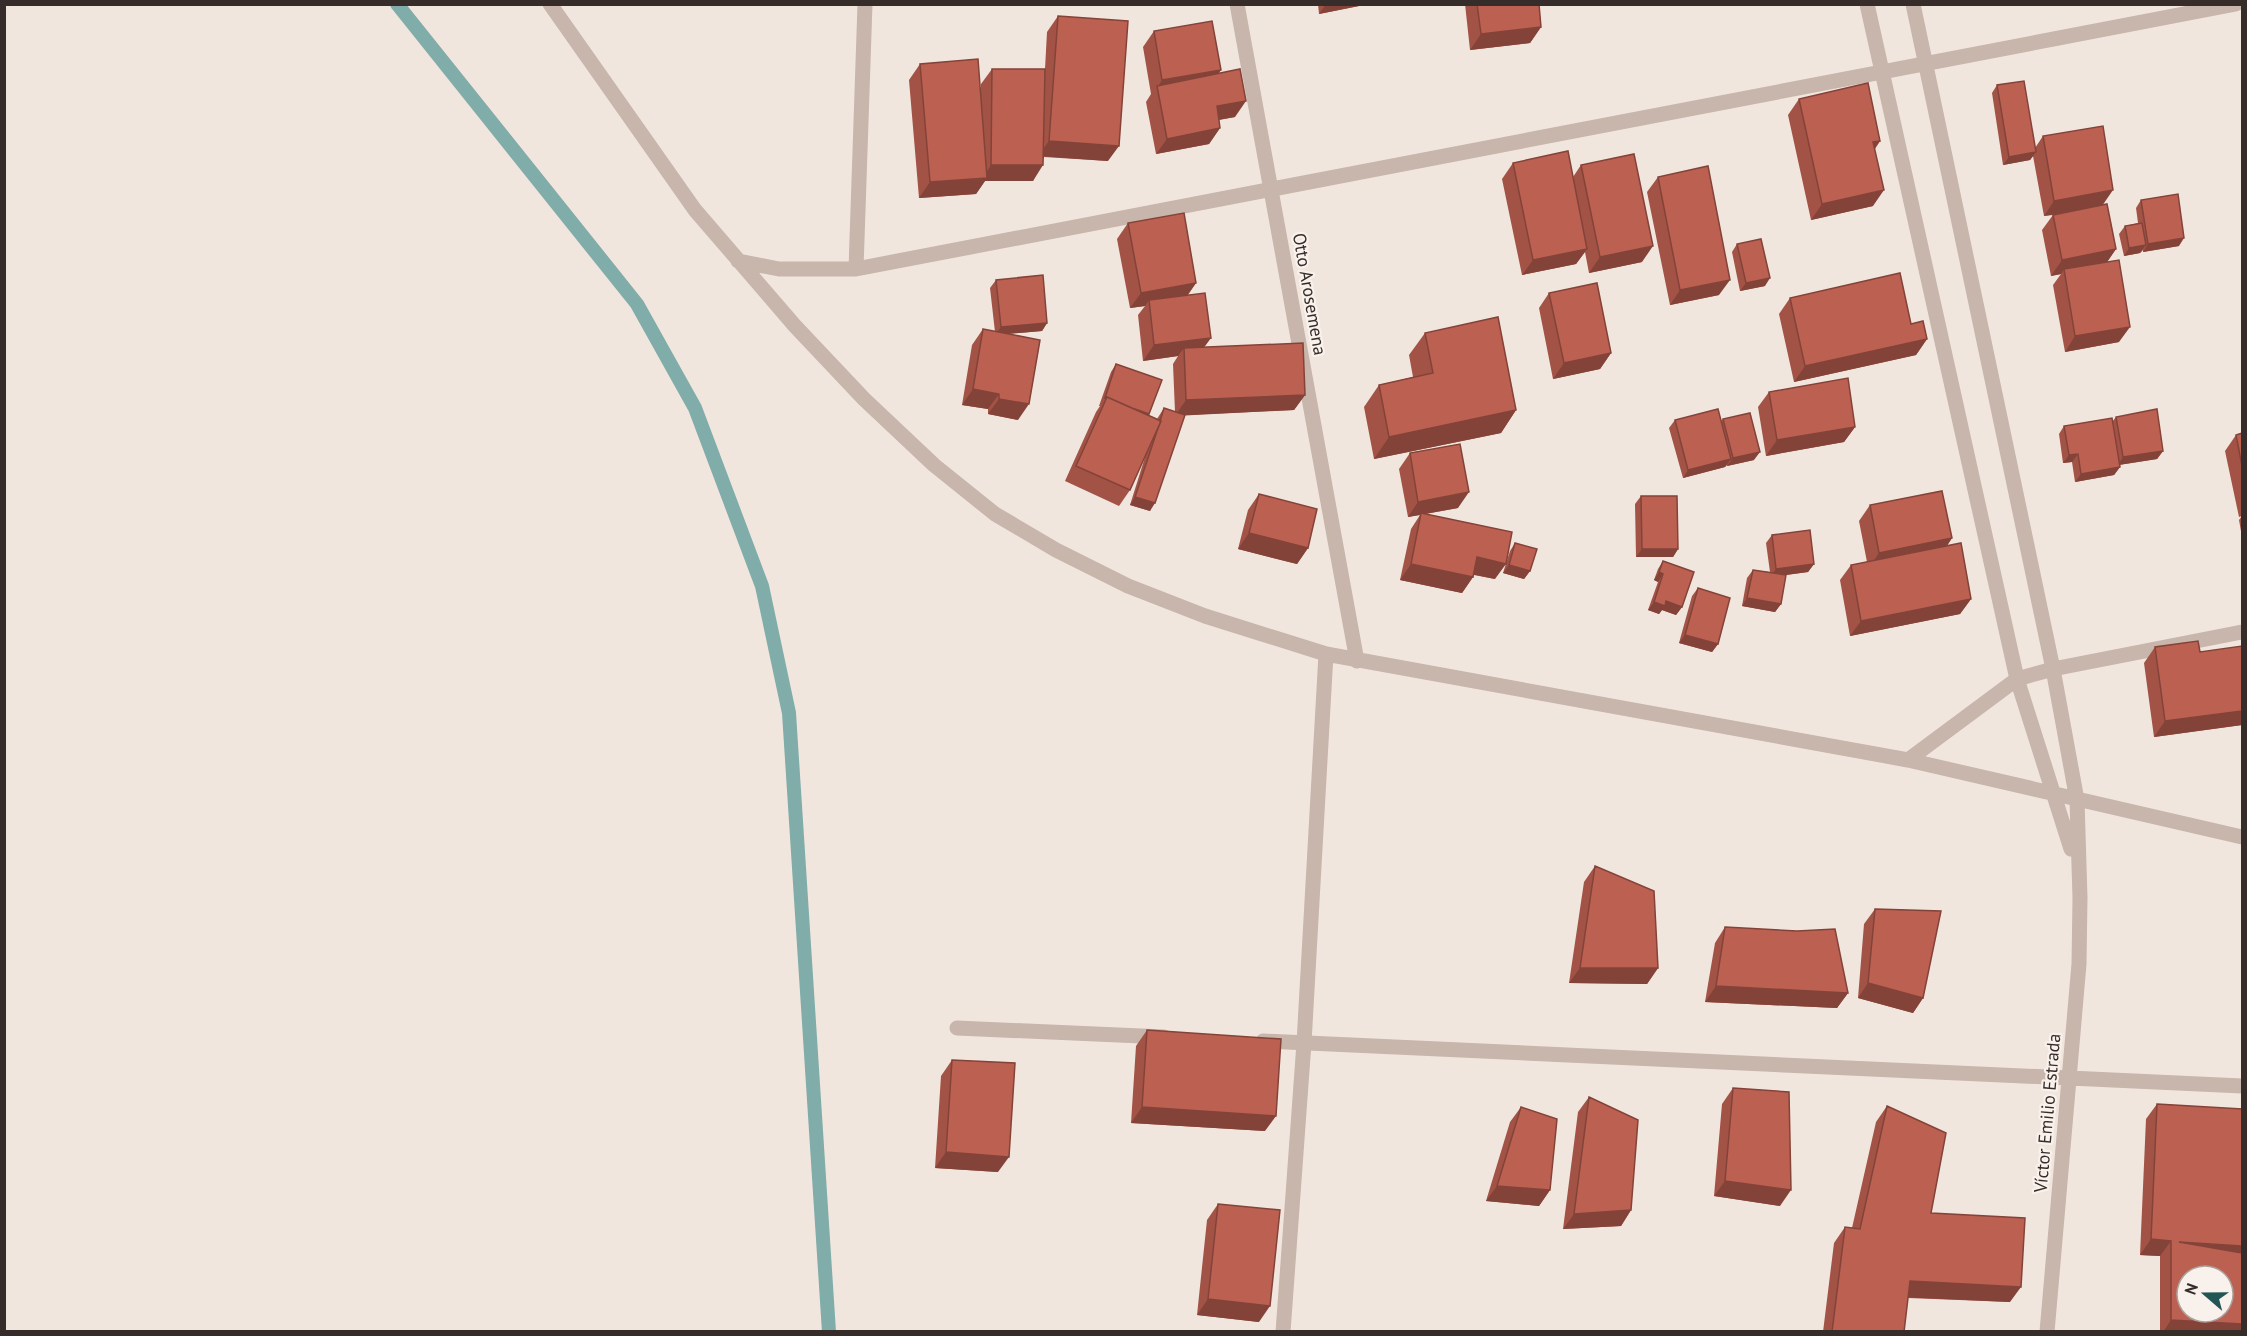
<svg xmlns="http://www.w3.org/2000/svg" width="2247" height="1336" font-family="'PT Sans',sans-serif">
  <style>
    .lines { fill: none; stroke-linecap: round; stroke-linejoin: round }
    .stream { stroke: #80aca9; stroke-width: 14 }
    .minor { stroke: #c8b5ab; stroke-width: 15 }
    .wall { fill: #a25346 }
    .shaded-wall { fill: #844339 }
    .building { fill: #bc6051; stroke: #844339; stroke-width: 1.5; fill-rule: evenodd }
    .labels { text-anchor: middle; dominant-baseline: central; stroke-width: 4.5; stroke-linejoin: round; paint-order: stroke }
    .street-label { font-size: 18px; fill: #362c2a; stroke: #f9f1eb }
  </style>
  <rect width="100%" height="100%" fill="#f1e6de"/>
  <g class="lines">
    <path class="stream" d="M397,4L637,304L695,408L762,586L789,713L829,1332"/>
    <path class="minor" d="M550,4L695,210L795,326L864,399L934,465L995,514L1056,550L1128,586L1205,616L1326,654L1908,760L2242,837
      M1237,4L1357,661
      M1867,4L2017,679L2071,849
      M1913,4L2053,669L2077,800L2080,898L2079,964L2047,1332
      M738,261L779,269H856L2236,4
      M856,269L865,4
      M1908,760L2017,679L2053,669L2242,632
      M957,1028L1164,1037
      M1263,1041L2242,1086
      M1283,1332L1304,1043L1326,654"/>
  </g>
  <path class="wall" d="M1318,4H1369L1319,14Z
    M1465,4H1539L1541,27L1530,43L1470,50Z
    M1058,16L1108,161L1044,157L1033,181H985L976,194L919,198L909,80L920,64L981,101V84L992,69H1045L1047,32Z
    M1154,31L1221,70L1218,74L1235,117L1219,120L1220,128L1209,144L1156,154L1146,102L1151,94L1143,47Z
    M1997,85L2035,148L2043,136L2103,204L2116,249L2107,262L2119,342L2065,352L2053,285L2061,274L2051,276L2042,230L2053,215L2044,216L2033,156L2030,160L2003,165L1992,93Z
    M1799,99L1880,141L1875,149L1873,206L1811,220L1788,115Z
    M1513,163L1573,177L1581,165L1642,262L1589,273L1585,252L1576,264L1522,275L1502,179Z
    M1658,177L1719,295L1670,305L1647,192Z
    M2141,200L2179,246L2143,252V250L2140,253L2124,256L2119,234L2125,226L2138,223L2136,208Z
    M1128,223L1196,283L1188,295L1204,347L1305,395L1294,410L1185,415L1150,511L1130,505L1146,454L1130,490L1119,506L1065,481L1096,412L1100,406H1099L1111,372L1116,364L1148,415L1157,419L1164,408L1175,412L1173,364L1178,356L1143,361L1138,315L1145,306L1130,308L1117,239Z
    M1737,244L1765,286L1740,291L1732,252Z
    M996,280L1047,323L1042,331L1007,334L1018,420L988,414V409L962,405L972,345L983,329L995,332L990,288Z
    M1549,293L1611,353L1600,369L1553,379L1539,308Z
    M1790,298L1911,324L1927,339L1916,355L1794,382L1779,314Z
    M1425,333L1516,410L1501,433L1374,459L1364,407L1379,385L1413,377L1409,355Z
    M1769,392L1855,427L1844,442L1766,456L1758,407Z
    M2116,417L2163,451L2157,459L2119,465L2120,467L2114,475L2075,482L2072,462L2063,463L2059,434L2064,426L2112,422Z
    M1723,419L1754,460L1727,466V465L1725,467L1683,478L1669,428L1675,420L1721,421Z
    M2242,433V537L2239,520L2242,516L2239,517L2225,451L2236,435Z
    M1410,453L1458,508L1425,514L1495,579L1474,575L1473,577L1462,593L1400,580L1411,529L1420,515L1408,517L1399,469Z
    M1259,494L1308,548L1297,564L1238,549L1248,510Z
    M1641,496L1678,549L1673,557H1636L1635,504Z
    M1870,505L1952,538L1947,546L1971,599L1960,614L1850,636L1840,580L1851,565L1867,562L1859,521Z
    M1772,535L1814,564L1808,572L1786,575L1781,604L1775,612L1742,606L1747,578L1753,570L1770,572L1766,543Z
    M1515,543L1530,571L1524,579L1503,573L1510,551Z
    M1663,561L1682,607L1676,615L1662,610L1659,614L1648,610L1658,582L1654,580L1658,569Z
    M1698,588L1718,644L1712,652L1679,643L1692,596Z
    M2155,647L2200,652L2242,711V725L2154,737L2144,663Z
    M1595,866L1658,968L1647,984L1569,983L1584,882Z
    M1875,909L1923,998L1913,1013L1858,998L1864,924Z
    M1725,927L1848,993L1837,1008L1705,1002L1715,943Z
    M1147,1030L1265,1131L1131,1123L1136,1046Z
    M952,1060L998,1172L935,1168L941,1076Z
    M1733,1088L1780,1206L1714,1196L1722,1104Z
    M1589,1097L1631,1210L1621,1226L1563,1229L1578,1112Z
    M2157,1104L2242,1332H2160V1256L2140,1255L2146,1119Z
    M1887,1106L1931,1213L2010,1302L1908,1298L1904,1332H1823L1834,1243L1845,1227L1852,1228L1876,1122Z
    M1521,1107L1550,1190L1539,1206L1486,1201L1510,1122Z
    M1218,1204L1259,1322L1197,1315L1207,1220Z"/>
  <path class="shaded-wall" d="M1326,4H1369L1319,14Z
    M1541,27L1530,43L1470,50L1481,34Z
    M1221,70L1210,85L1157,88L1162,80Z
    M1246,101L1235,117L1206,122L1217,106Z
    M1220,128L1209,144L1156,154L1167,139Z
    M1049,141L1119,146L1108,161L1038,156Z
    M1880,141L1869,156L1873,142Z
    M2036,152L2030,160L2003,165L2009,157Z
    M991,165H1043L1033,181H985L976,194L919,198L930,182L982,179Z
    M1884,190L1873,206L1811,220L1822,204Z
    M2113,190L2102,206L2044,216L2054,201Z
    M2184,238L2179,246L2143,252L2148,244Z
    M2146,245L2140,253L2124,256L2129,248Z
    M1653,246L1642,262L1589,273L1600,257Z
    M1587,249L1576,264L1522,275L1533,260Z
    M2116,249L2105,265L2064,269L2061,274L2051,276L2062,260Z
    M1770,278L1765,286L1740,291L1746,283Z
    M1730,280L1719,295L1670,305L1680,290Z
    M1196,283L1185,298L1149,300L1145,306L1130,308L1141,293Z
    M1047,323L1042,331L995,335L1001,327Z
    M2130,327L2119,342L2065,352L2075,336Z
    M1211,338L1200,353L1184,348L1178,356L1143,361L1154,345Z
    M1927,339L1916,355L1794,382L1805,366Z
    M1611,353L1600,369L1553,379L1564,363Z
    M973,389L999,394L988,409L962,405Z
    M1305,395L1294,410L1175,416L1186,400Z
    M999,399L1029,404L1018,420L988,414Z
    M1516,410L1501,433L1374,459L1389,437Z
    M1855,427L1844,442L1766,456L1777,440Z
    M2163,451L2157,459L2118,465L2123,457Z
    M1760,452L1754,460L1727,466L1733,458Z
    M2078,454L2072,462L2063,463L2069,455Z
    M1731,459L1725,467L1683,478L1688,470Z
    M2120,467L2114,475L2075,482L2081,474Z
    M1469,492L1458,508L1408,517L1418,502Z
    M1135,497L1155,503L1150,511L1130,505Z
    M1249,533L1308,548L1297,564L1238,549Z
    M1952,538L1941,554L1868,569L1879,553Z
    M1642,549H1678L1673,557H1636Z
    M1477,557L1506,564L1495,579L1466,573Z
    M1411,564L1473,577L1462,593L1400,580Z
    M1814,564L1808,572L1770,577L1776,569Z
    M1509,565L1530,571L1524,579L1503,573Z
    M1659,572L1663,574L1658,582L1654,580Z
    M1747,598L1781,604L1775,612L1742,606Z
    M1971,599L1960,614L1850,636L1861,621Z
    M1666,601L1682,607L1676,615L1662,610L1659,614L1648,610L1654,602Z
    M1685,635L1718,644L1712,652L1679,643Z
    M2242,711V725L2154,737L2165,721Z
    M1580,968H1658L1647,984L1569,983Z
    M1868,983L1923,998L1913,1013L1858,998Z
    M1716,986L1848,993L1837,1008L1705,1002Z
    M1142,1107L1276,1116L1265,1131L1131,1123Z
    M946,1152L1009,1157L998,1172L935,1168Z
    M1725,1181L1791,1190L1780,1206L1714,1196Z
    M1497,1186L1550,1190L1539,1206L1486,1201Z
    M1631,1210L1621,1226L1563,1229L1574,1214Z
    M2151,1239L2171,1241L2160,1256L2140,1255Z
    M2179,1242L2242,1246V1254Z
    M1910,1281L2021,1287L2010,1302L1899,1297Z
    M1208,1299L1270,1306L1259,1322L1197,1315Z
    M2171,1320L2242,1324V1332H2163Z"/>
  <path class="building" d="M1477,4H1539L1541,27L1481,34Z
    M1058,16L1128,21L1119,146L1049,141Z
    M1212,21L1221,70L1162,80L1154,31Z
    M978,59L987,178L930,182L920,64Z
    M992,69H1045L1043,165H991Z
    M1240,69L1246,101L1217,106L1220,128L1167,139L1157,86Z
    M2024,81L2036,152L2009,157L1997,85Z
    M1868,83L1880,141L1873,142L1884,190L1822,204L1799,99Z
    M2103,126L2113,190L2054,201L2043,136Z
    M1568,151L1587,249L1533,260L1513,163Z
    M1634,154L1653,246L1600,257L1581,165Z
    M1708,166L1730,280L1680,290L1658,177Z
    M2178,194L2184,238L2148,244L2141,200Z
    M2107,204L2116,249L2062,260L2053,215Z
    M1184,213L1196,283L1141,293L1128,223Z
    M2142,223L2146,245L2129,248L2125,226Z
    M1761,239L1770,278L1746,283L1737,244Z
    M2119,260L2130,327L2075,336L2064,269Z
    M1900,273L1911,324L1923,321L1927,339L1805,366L1790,298Z
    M1043,275L1047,323L1001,327L996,280Z
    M1597,283L1611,353L1564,363L1549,293Z
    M1205,293L1211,338L1154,345L1149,300Z
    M1498,317L1516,410L1389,437L1379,385L1433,373L1425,333Z
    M983,329L1040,340L1029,404L999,399V394L973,389Z
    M1303,343L1305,395L1186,400L1184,348Z
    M1116,364L1162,380L1149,414L1132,408L1107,397L1106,398H1105Z
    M1848,378L1855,427L1777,440L1769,392Z
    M1107,397L1161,421L1130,490L1076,466Z
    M1164,408L1185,415L1155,503L1135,497L1157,431L1161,421H1160Z
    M1718,409L1731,459L1688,470L1675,420Z
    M2157,409L2163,451L2123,457L2116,417Z
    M1750,413L1760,452L1733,458L1723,419Z
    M2112,418L2120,467L2081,474L2078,454L2069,455L2064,426Z
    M2242,433V466L2236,435Z
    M1460,444L1469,492L1418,502L1410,453Z
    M1942,491L1952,538L1879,553L1870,505Z
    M1259,494L1317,509L1308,548L1249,533Z
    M1641,496H1677L1678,549H1642Z
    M1421,513L1512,532L1506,564L1477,557L1473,577L1411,564Z
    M1810,530L1814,564L1776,569L1772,535Z
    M1515,543L1537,549L1530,571L1509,565Z
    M1961,543L1971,599L1861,621L1851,565Z
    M1663,561L1694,572L1682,607L1666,601L1665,606L1654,602L1663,574L1659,572Z
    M1753,570L1786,575L1781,604L1747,598Z
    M1698,588L1730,598L1718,644L1685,635Z
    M2198,641L2200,652L2242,646V711L2165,721L2155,647Z
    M1595,866L1654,891L1658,968H1580Z
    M1875,909L1941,911L1923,998L1868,983Z
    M1725,927L1797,931L1835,929L1848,993L1716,986Z
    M1147,1030L1281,1039L1276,1116L1142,1107Z
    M952,1060L1015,1063L1009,1157L946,1152Z
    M1733,1088L1789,1092L1791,1190L1725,1181Z
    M1589,1097L1638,1120L1631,1210L1574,1214Z
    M2157,1104L2242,1109V1246L2179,1242L2242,1253V1324L2171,1320V1241L2151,1239ZM2187,1276H2223V1312H2187Z
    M1887,1106L1946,1133L1931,1213L2025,1218L2021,1287L1910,1281L1904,1332H1832L1845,1227L1860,1229Z
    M1521,1107L1557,1119L1550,1190L1497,1186Z
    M1218,1204L1280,1210L1270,1306L1208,1299Z"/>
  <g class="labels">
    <g class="street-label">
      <text transform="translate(1310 294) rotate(80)">Otto Arosemena</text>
      <text transform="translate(2047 1113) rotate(-85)">Víctor Emilio Estrada</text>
    </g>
  </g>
  <rect width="2247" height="1336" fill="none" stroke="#362c2a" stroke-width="12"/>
  <g transform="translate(2205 1294) rotate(290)"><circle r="28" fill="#f9f1eb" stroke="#aba29e" stroke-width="1.5"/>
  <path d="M0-4.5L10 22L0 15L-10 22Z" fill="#225553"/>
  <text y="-9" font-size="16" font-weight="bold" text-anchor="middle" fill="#362c2a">N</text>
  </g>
</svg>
